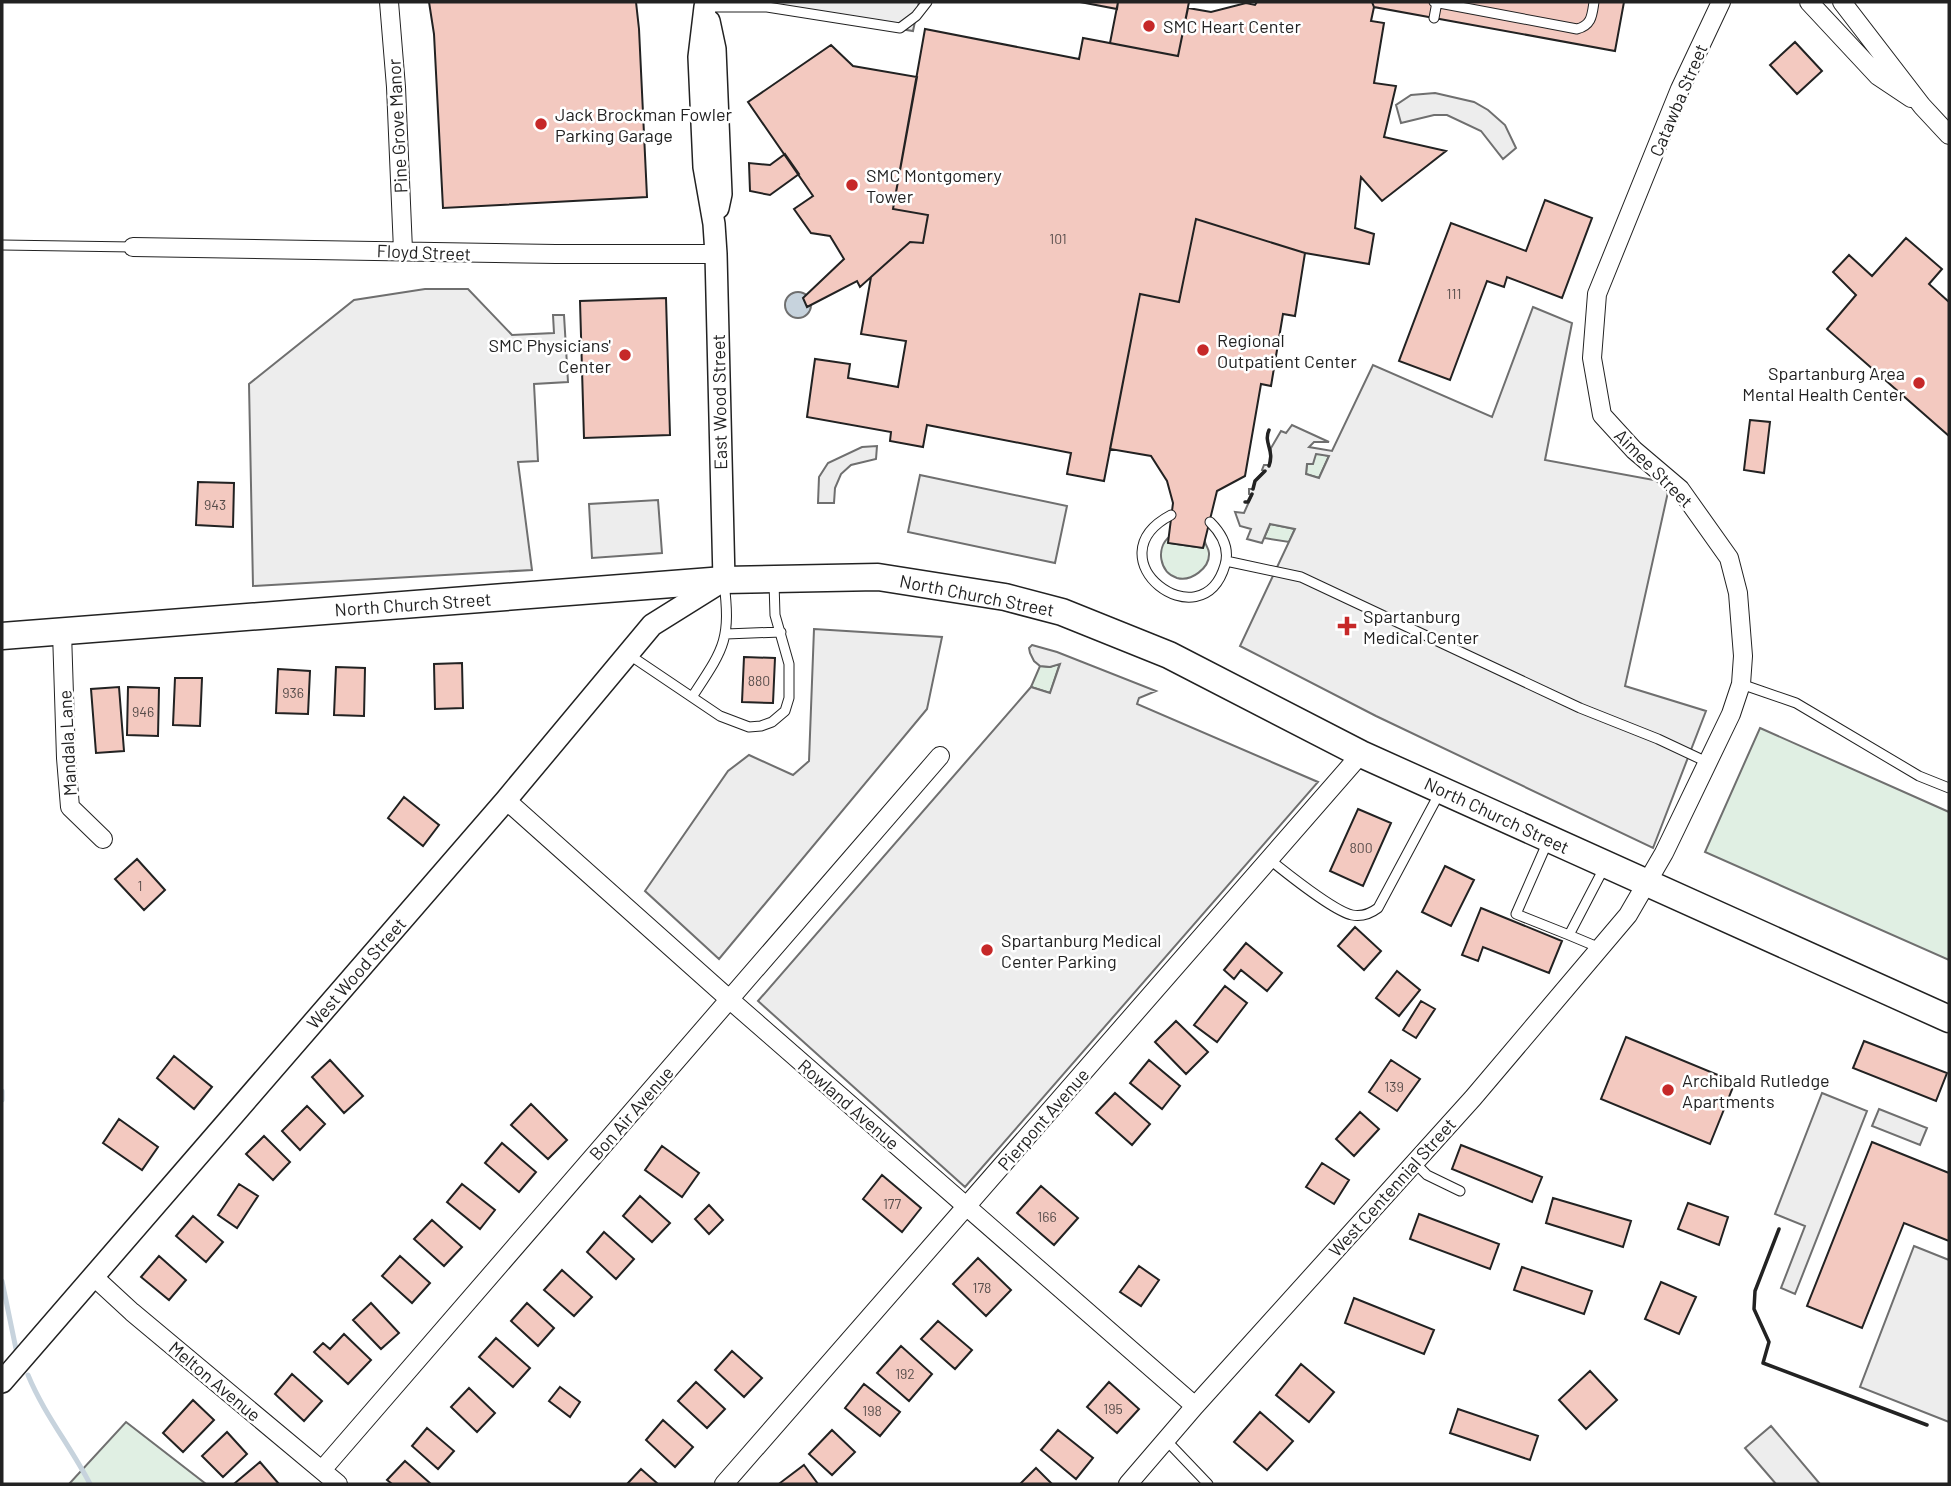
<svg xmlns="http://www.w3.org/2000/svg" width="1951" height="1486" font-family="Barlow,sans-serif">
  <style>
    .green { fill: #e0efe3; stroke: #6f6f6f; stroke-width: 2 }
    .parking { fill: #ededed; stroke: #6f6f6f; stroke-width: 2; fill-rule: evenodd }
    .water { fill: #c7d3dd; stroke: #6f6f6f; stroke-width: 2 }
    .lines { fill: none; stroke-linecap: round; stroke-linejoin: round }
    .stream { stroke: #c7d3dd; stroke-width: 5 }
    .building { fill: #f3c9c0; stroke: #222; stroke-width: 2 }
    .service-casing { stroke: #222; stroke-width: 11 }
    .minor-casing { stroke: #222; stroke-width: 20 }
    .tertiary-casing { stroke: #222; stroke-width: 24 }
    .primary-casing { stroke: #222; stroke-width: 29 }
    .service { stroke: #fff; stroke-width: 9 }
    .minor { stroke: #fff; stroke-width: 18 }
    .tertiary { stroke: #fff; stroke-width: 21 }
    .primary { stroke: #fff; stroke-width: 26 }
    .wall { stroke: #222; stroke-width: 3.5 }
    .poi-dot { fill: #c62828; stroke: #fff; stroke-width: 2.5 }
    .labels { text-anchor: middle; dominant-baseline: central; stroke-width: 5; stroke-linejoin: round; paint-order: stroke }
    .number-label { font-size: 14px; fill: #564c4a }
    .poi-label { font-size: 18px; fill: #222; stroke: #fff; text-anchor: start }
    .street-label { font-size: 18px; fill: #222; stroke: #fff }
  </style>
  <rect width="100%" height="100%" fill="#fff"/>
  <path class="green" d="M1316,453L1329,456L1319,478L1306,474L1307,463Z
    M1270,524L1295,529L1289,542L1264,538Z
    M1169,537V543L1203,548L1205,542C1206,546 1209,549 1209,553C1210,568 1191,582 1177,578C1159,572 1156,548 1169,537Z
    M1060,663L1050,693L1031,687L1040,666L1050,667Z
    M1760,728L1949,812V960L1705,852Z
    M126,1422L206,1484H69Z"/>
  <path class="parking" d="M764,2H919L913,31L767,7Z
    M1435,93L1474,102L1488,110L1505,125L1516,148L1503,159L1481,131L1447,115H1434L1401,123L1396,105L1411,95Z
    M425,289H468L512,335L554,333L553,315H564L568,382L534,384L538,461L518,462L532,570L253,586L249,384L354,300Z
    M1533,307L1572,323L1545,460L1670,483L1625,686L1706,711L1653,848L1376,716L1240,646L1295,529L1270,524L1262,543L1247,539L1251,529L1240,526L1235,512L1244,513L1252,495L1249,494V489H1253L1255,481L1264,471L1262,470L1264,465H1269L1271,448L1281,431L1286,433L1292,425L1329,442H1314L1309,447L1332,451L1373,365L1492,417ZM1316,454L1329,456L1319,478L1306,474L1307,464H1313Z
    M877,446L876,459L851,465L841,474L835,488L834,503H818L819,477L828,463L862,447Z
    M920,475L1067,506L1055,563L908,532Z
    M658,500L662,553L592,558L589,504Z
    M814,629L942,637L927,709L719,959L645,891L728,771L749,755L793,775L809,761Z
    M1032,645L1057,652L1156,691L1139,698L1137,704L1318,782L965,1187L758,1001L1031,687L1050,693L1060,664L1050,667L1040,666L1034,661L1030,653L1029,648Z
    M1822,1093L1867,1111L1795,1294L1781,1288L1805,1226L1775,1214Z
    M1879,1109L1927,1128L1920,1145L1872,1126Z
    M1914,1246L1949,1260V1422L1860,1387Z
    M1771,1426L1820,1484H1776L1745,1448Z"/>
  <path class="water" d="M785 305a13 13 0 1 1 26 0a13 13 0 1 1-26 0Z"/>
  <g class="lines">
    <path class="stream" d="M2,1091V1100
      M2,1281L16,1349
      M28,1375C44,1414 71,1447 90,1484"/>
  </g>
  <path class="building" d="M429,2H636L639,29L647,197L443,208L434,34Z
    M1080,2H1118L1117,9Z
    M1118,2H1189L1178,56L1110,43Z
    M1257,2H1372L1374,7L1371,21L1384,23L1374,83L1396,86L1384,137L1446,151L1382,201L1361,177L1355,228L1374,234L1369,264L1305,253L1196,219L1179,302L1140,294L1104,481L1067,474L1071,453L927,425L923,447L890,441L891,432L807,417L815,359L850,364L848,378L898,387L906,341L861,334L871,277L910,242L923,243L928,215L893,209L925,29L1079,59L1083,38L1178,56L1188,8L1211,12L1246,3L1255,5Z
    M1372,2H1624L1615,51L1374,7Z
    M1795,42L1822,71L1797,94L1770,65Z
    M831,45L853,66L917,77L893,209L928,215L923,243L910,242L860,287L857,281L807,307L803,298L844,259L830,236L811,233L794,209L813,196L748,102Z
    M785,154L799,174L770,195L750,191L749,163L770,165Z
    M1545,200L1592,218L1562,298L1507,277L1504,287L1487,281L1450,380L1399,361L1451,223L1526,251Z
    M1196,219L1305,253L1295,316L1283,314L1271,386L1261,384L1245,476L1217,491L1203,548L1168,543L1173,503L1167,481L1151,456L1110,449L1140,294L1179,302Z
    M1906,238L1942,269L1929,284L1949,302V436L1827,329L1856,295L1833,272L1849,255L1872,276Z
    M666,298L670,435L584,438L580,301Z
    M1750,420L1770,422L1764,473L1744,470Z
    M198,482L234,483L233,527L196,525Z
    M744,657L775,658L773,703L742,702Z
    M462,663L463,708L435,709L434,664Z
    M336,667L365,668L364,716L334,715Z
    M278,669L310,671L308,714L276,713Z
    M175,678H202L200,726L173,725Z
    M119,687L124,751L96,753L91,689Z
    M128,687L159,688L158,736L127,735Z
    M404,797L439,825L423,846L388,818Z
    M1358,809L1391,823L1363,886L1330,871Z
    M137,859L165,890L144,910L115,879Z
    M1445,866L1474,880L1451,926L1422,912Z
    M1481,908L1562,941L1549,973L1483,947L1478,961L1462,955Z
    M1355,927L1381,951L1364,970L1338,946Z
    M1246,943L1282,973L1267,991L1241,970L1234,979L1224,970Z
    M1397,971L1420,990L1399,1016L1376,998Z
    M1225,986L1247,1003L1217,1042L1194,1025Z
    M1421,1001L1435,1009L1416,1038L1403,1030Z
    M1176,1021L1208,1052L1186,1074L1155,1042Z
    M1626,1037L1735,1082L1710,1144L1601,1099Z
    M1864,1041L1947,1073L1936,1101L1853,1068Z
    M174,1056L212,1087L194,1109L157,1078Z
    M330,1060L363,1096L344,1113L312,1077Z
    M1149,1060L1180,1086L1162,1109L1130,1083Z
    M1391,1060L1420,1079L1397,1111L1369,1092Z
    M1115,1093L1150,1124L1132,1145L1096,1113Z
    M531,1104L567,1140L548,1159L511,1125Z
    M307,1106L325,1124L300,1150L282,1131Z
    M1360,1112L1379,1129L1354,1156L1336,1139Z
    M119,1119L158,1147L142,1170L103,1143Z
    M264,1136L290,1162L273,1180L246,1154Z
    M1872,1142L1949,1173V1241L1904,1223L1862,1328L1807,1306Z
    M502,1143L536,1172L519,1192L485,1163Z
    M1461,1145L1542,1177L1532,1202L1452,1169Z
    M662,1146L699,1173L682,1197L645,1170Z
    M1322,1163L1349,1180L1334,1204L1306,1187Z
    M882,1175L921,1208L902,1232L863,1199Z
    M239,1184L258,1196L237,1228L218,1215Z
    M462,1184L495,1210L480,1229L447,1202Z
    M1041,1186L1078,1218L1054,1245L1017,1213Z
    M640,1196L670,1223L652,1242L623,1216Z
    M1553,1198L1631,1221L1623,1247L1546,1223Z
    M1688,1203L1728,1217L1719,1245L1678,1229Z
    M709,1205L723,1220L709,1234L695,1219Z
    M1419,1214L1499,1244L1490,1269L1410,1239Z
    M193,1216L223,1242L206,1262L176,1236Z
    M432,1220L462,1247L444,1266L414,1239Z
    M604,1232L634,1259L616,1279L587,1252Z
    M159,1256L186,1280L169,1300L141,1277Z
    M400,1256L430,1283L412,1303L382,1276Z
    M978,1258L1011,1290L986,1316L953,1284Z
    M1139,1266L1159,1280L1141,1306L1120,1292Z
    M1522,1267L1592,1291L1584,1314L1514,1290Z
    M562,1270L592,1297L574,1316L544,1290Z
    M1661,1282L1696,1297L1679,1334L1645,1319Z
    M1354,1298L1434,1330L1424,1354L1345,1323Z
    M371,1303L399,1333L381,1349L353,1320Z
    M527,1303L554,1328L538,1346L511,1321Z
    M938,1321L972,1350L955,1369L921,1339Z
    M344,1334L371,1360L348,1384L314,1352L323,1343L330,1349Z
    M496,1338L530,1368L513,1387L479,1357Z
    M901,1346L932,1374L909,1401L877,1373Z
    M732,1351L762,1378L744,1397L715,1370Z
    M1301,1364L1334,1392L1309,1422L1276,1395Z
    M1590,1371L1617,1400L1586,1429L1559,1400Z
    M292,1374L322,1401L304,1421L275,1394Z
    M696,1382L725,1409L707,1428L678,1401Z
    M1109,1382L1139,1409L1117,1433L1087,1407Z
    M864,1384L900,1412L880,1436L845,1408Z
    M560,1387L580,1402L570,1417L549,1401Z
    M469,1388L495,1413L477,1432L451,1407Z
    M193,1400L214,1420L183,1452L163,1433Z
    M1458,1409L1538,1436L1530,1460L1450,1433Z
    M1260,1412L1293,1441L1267,1470L1234,1442Z
    M663,1420L693,1447L675,1467L646,1440Z
    M427,1428L454,1451L438,1469L412,1446Z
    M832,1430L855,1452L832,1475L809,1454Z
    M1058,1430L1093,1458L1076,1479L1041,1450Z
    M227,1432L247,1454L223,1477L202,1456Z
    M405,1461L431,1484H392L387,1480Z
    M260,1462L279,1484H236L235,1483Z
    M804,1465L818,1484H781L780,1483Z
    M1036,1468L1052,1484H1020Z
    M641,1469L658,1484H627Z"/>
  <g class="lines">
    <g class="service-casing">
      <path id="service" d="M1434,2L1577,29C1592,25 1592,15 1594,2
        M705,7H767L900,28L916,16L927,2
        M1434,18L1437,2
        M2,245L133,247
        M1171,515C1090,558 1202,644 1225,565C1230,548 1222,534 1210,522
        M1226,561L1301,577L1580,708L1658,739L1707,762
        M726,634L781,632
        M628,654L720,716L749,727L761,726L772,722L785,711L789,698V664L775,615L774,583
        M1741,684L1796,703L1919,776L1949,788
        M692,697C724,648 731,641 724,582
        M1548,841L1516,914L1569,935L1605,866
        M1269,859C1285,872 1334,911 1352,915C1362,917 1370,914 1378,908L1439,794
        M1569,935L1600,948
        M1414,1162L1427,1175L1460,1191
        M1166,1440L1208,1484"/>
    </g>
    <g class="minor-casing">
      <path id="minor" d="M389,2L396,87L403,250
        M1809,2L1878,76L1911,98
        M1842,2L1922,106L1949,135
        M133,247L556,254H716
        M62,632L66,758L70,807L103,839
        M506,800L729,999L1195,1406
        M94,1277L132,1312L338,1484
        M322,1470L940,756
        M724,1484L1361,754
        M1128,1484L1195,1406L1473,1098L1628,915L1664,853L1731,714L1741,684L1743,656L1738,593L1729,558L1680,489L1634,450L1602,415L1592,358L1597,294L1680,89L1721,2"/>
    </g>
    <g class="tertiary-casing">
      <path id="tertiary" d="M709,21L715,49L721,194L718,208
        M2,1382L506,800L652,625L724,580L716,254L714,224L704,167L699,57L705,7"/>
    </g>
    <g class="primary-casing">
      <path id="primary" d="M2,636L724,580L878,577L1005,597L1062,612L1169,655L1361,754L1949,1019"/>
    </g>
    <use href="#service" class="service"/>
    <use href="#minor" class="minor"/>
    <use href="#tertiary" class="tertiary"/>
    <use href="#primary" class="primary"/>
    <path class="wall" d="M1269,466C1275,450 1263,443 1269,430
      M1253,489L1255,481L1265,471
      M1245,502H1248L1252,494
      M1779,1229L1755,1291L1754,1309L1769,1342L1763,1363L1927,1425"/>
  </g>
  <g class="poi-dot">
    <circle cx="1149" cy="26" r="7"/>
    <circle cx="541" cy="124" r="7"/>
    <circle cx="852" cy="185" r="7"/>
    <circle cx="1203" cy="350" r="7"/>
    <circle cx="625" cy="355" r="7"/>
    <circle cx="1919" cy="383" r="7"/>
    <path d="M1343.5 615.5h7v7h7v7h-7v7h-7v-7h-7v-7h7z"/>
    <circle cx="987" cy="950" r="7"/>
    <circle cx="1668" cy="1090" r="7"/>
  </g>
  <g class="labels">
    <g class="number-label">
      <text x="1058" y="238">101</text>
      <text x="1454" y="293">111</text>
      <text x="215" y="504">943</text>
      <text x="759" y="680">880</text>
      <text x="293" y="692">936</text>
      <text x="143" y="711">946</text>
      <text x="1361" y="847">800</text>
      <text x="140" y="885">1</text>
      <text x="1394" y="1086">139</text>
      <text x="892" y="1203">177</text>
      <text x="1047" y="1216">166</text>
      <text x="982" y="1287">178</text>
      <text x="905" y="1373">192</text>
      <text x="1113" y="1408">195</text>
      <text x="872" y="1410">198</text>
    </g>
    <g class="poi-label">
      <text x="1163" y="26">SMC Heart Center</text>
      <text x="555" y="114">Jack Brockman Fowler<tspan x="555" dy="21">Parking Garage</tspan></text>
      <text x="866" y="175">SMC Montgomery<tspan x="866" dy="21">Tower</tspan></text>
      <text x="1217" y="340">Regional<tspan x="1217" dy="21">Outpatient Center</tspan></text>
      <text x="611" y="345" text-anchor="end">SMC Physicians'<tspan x="611" dy="21">Center</tspan></text>
      <text x="1905" y="373" text-anchor="end">Spartanburg Area<tspan x="1905" dy="21">Mental Health Center</tspan></text>
      <text x="1363" y="616">Spartanburg<tspan x="1363" dy="21">Medical Center</tspan></text>
      <text x="1001" y="940">Spartanburg Medical<tspan x="1001" dy="21">Center Parking</tspan></text>
      <text x="1682" y="1080">Archibald Rutledge<tspan x="1682" dy="21">Apartments</tspan></text>
    </g>
    <g class="street-label">
      <text transform="translate(1678 100) rotate(-67)">Catawba Street</text>
      <text transform="translate(397 126) rotate(-93)">Pine Grove Manor</text>
      <text transform="translate(424 252) rotate(2)">Floyd Street</text>
      <text transform="translate(719 402) rotate(-91)">East Wood Street</text>
      <text transform="translate(1654 468) rotate(45)">Aimee Street</text>
      <text transform="translate(977 595) rotate(11)">North Church Street</text>
      <text transform="translate(413 604) rotate(-4)">North Church Street</text>
      <text transform="translate(67 743) rotate(-93)">Mandala Lane</text>
      <text transform="translate(1497 815) rotate(25)">North Church Street</text>
      <text transform="translate(356 973) rotate(-49)">West Wood Street</text>
      <text transform="translate(849 1104) rotate(41)">Rowland Avenue</text>
      <text transform="translate(631 1113) rotate(-49)">Bon Air Avenue</text>
      <text transform="translate(1043 1119) rotate(-49)">Pierpont Avenue</text>
      <text transform="translate(1392 1187) rotate(-48)">West Centennial Street</text>
      <text transform="translate(215 1381) rotate(40)">Melton Avenue</text>
    </g>
  </g>
  <rect width="1951" height="1486" fill="none" stroke="#222222" stroke-width="7"/>
</svg>
